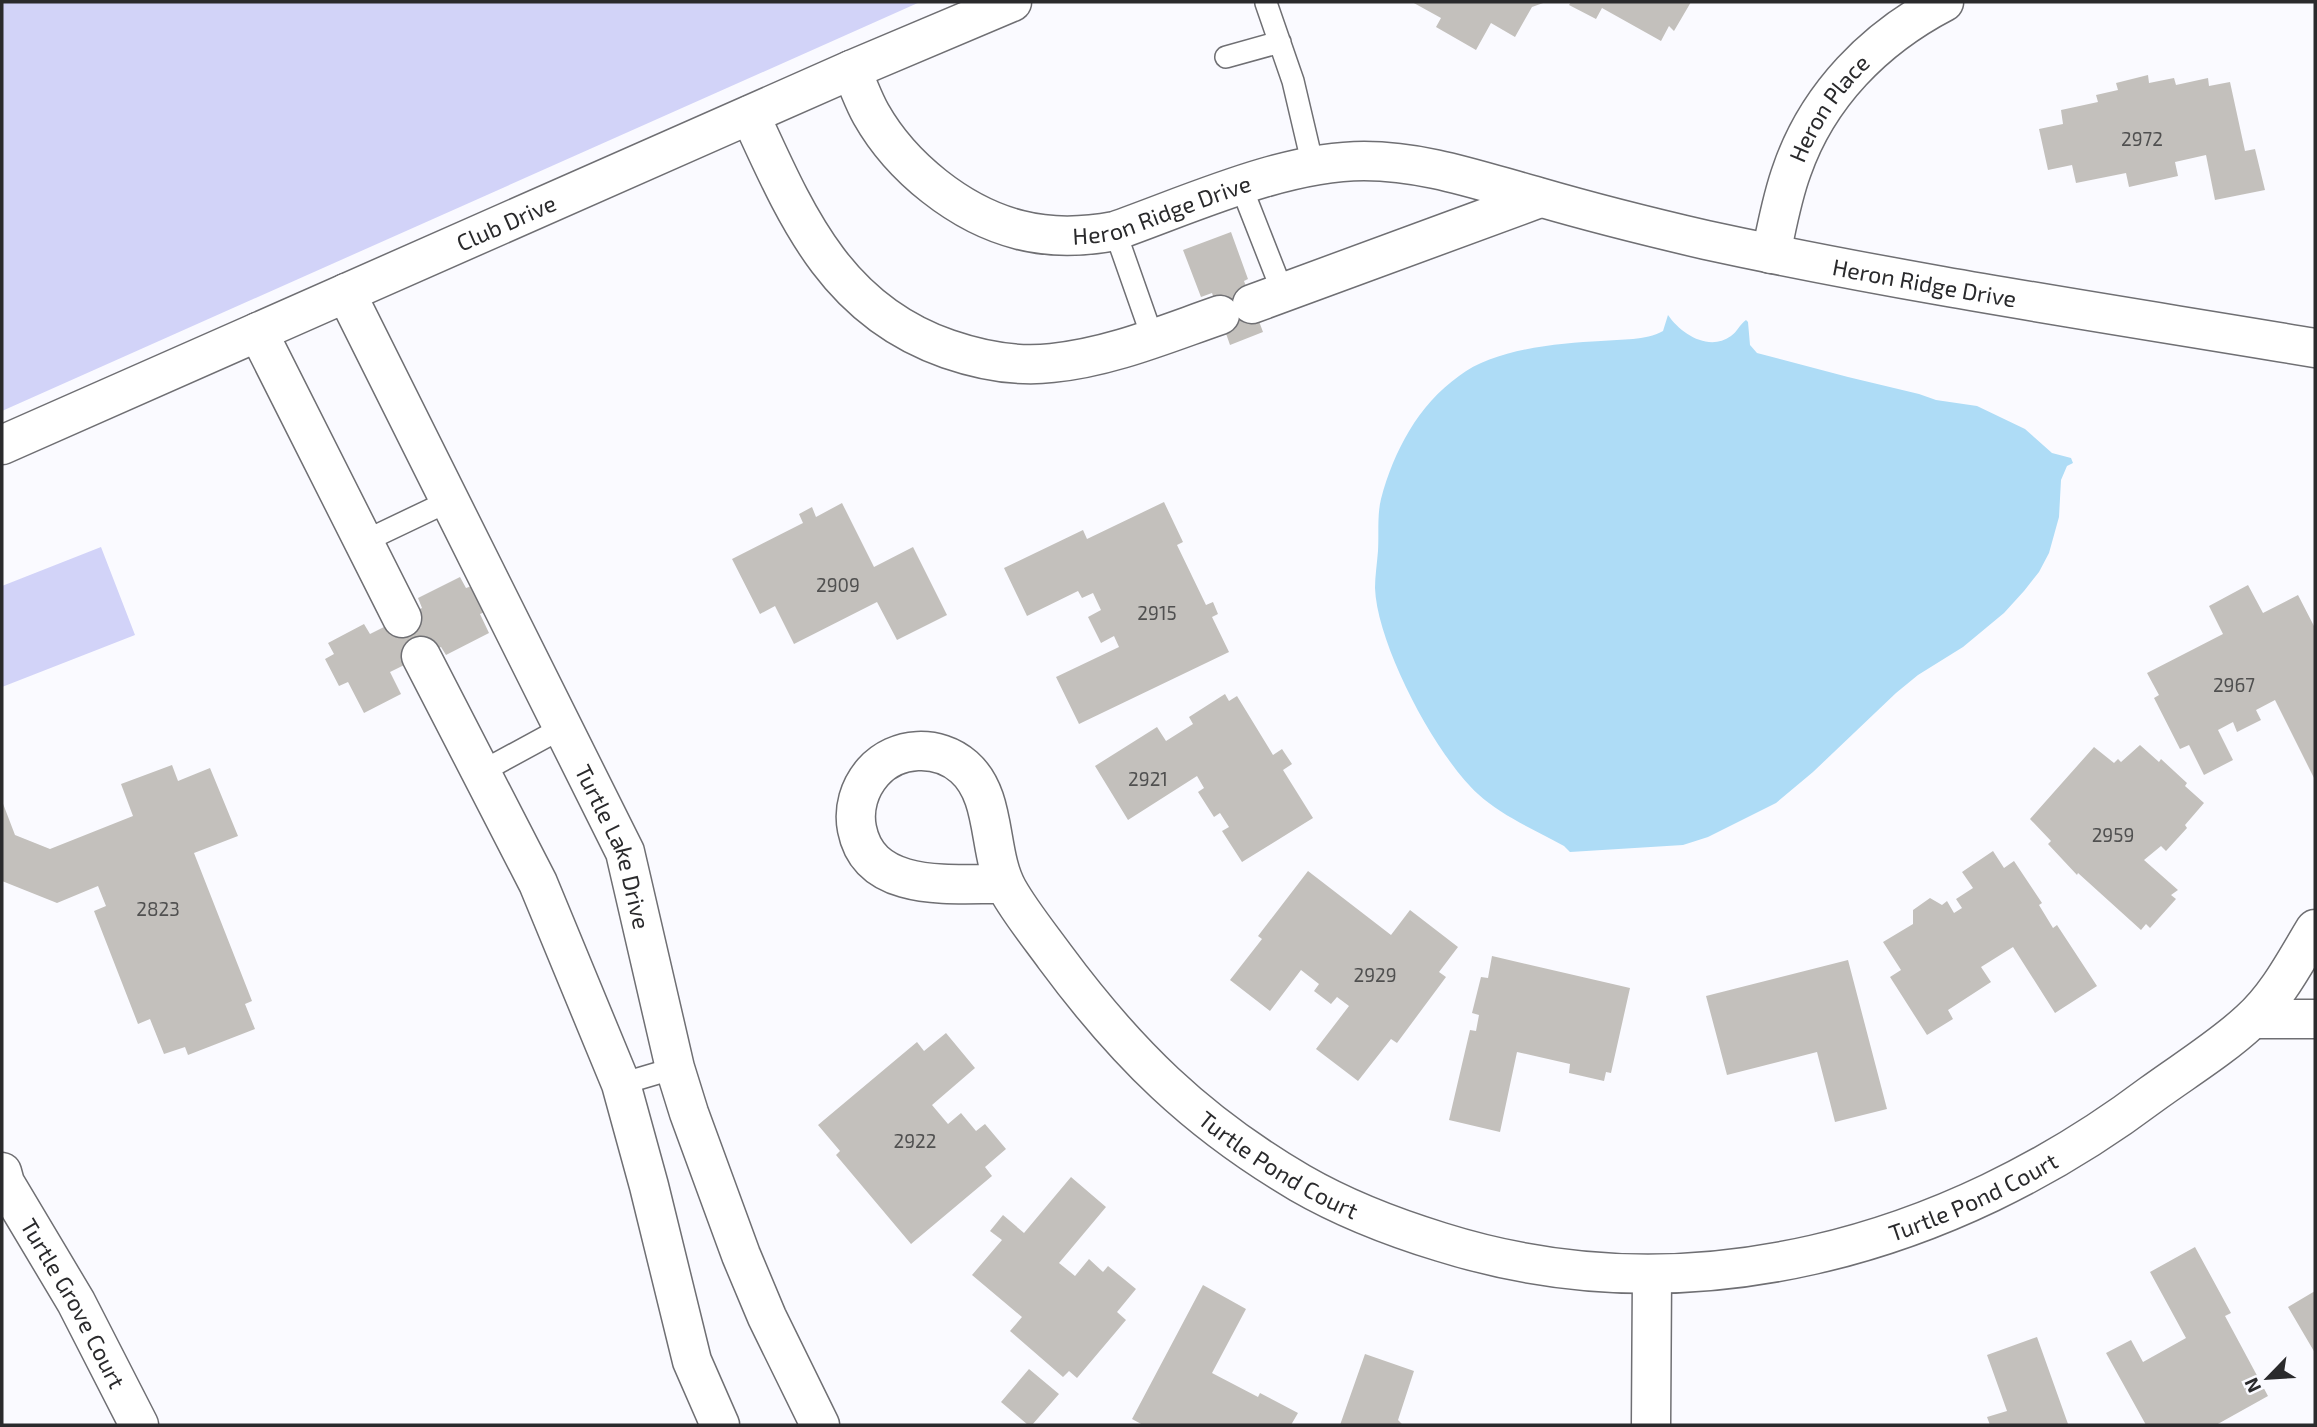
<svg xmlns="http://www.w3.org/2000/svg" width="2317" height="1427" font-family="'Exo 2',sans-serif">
  <style>
    .green { fill: #d2d3f8 }
    .water { fill: #aedcf6 }
    .building { fill: #c3c0bc }
    .lines { fill: none; stroke-linecap: round; stroke-linejoin: round }
    .service-casing { stroke: #6f6f73; stroke-width: 24 }
    .minor-casing { stroke: #6f6f73; stroke-width: 41 }
    .service { stroke: #fff; stroke-width: 21 }
    .minor { stroke: #fff; stroke-width: 38 }
    .labels { text-anchor: middle; dominant-baseline: central; stroke-width: 5; stroke-linejoin: round; paint-order: stroke }
    .number-label { font-size: 19px; fill: #505050 }
    .street-label { font-size: 23px; fill: #2a2a2c; stroke: #fafaff }
  </style>
  <rect width="100%" height="100%" fill="#fafaff"/>
  <path class="green" d="M2,2H920L2,411Z
    M101,547L135,635L2,687V586Z"/>
  <path class="water" d="M1668,315C1681,334 1709,352 1731,336C1737,332 1740,324 1746,320L1748,322L1750,345L1757,353L1848,377L1919,394L1936,400L1977,406L2025,429L2052,453L2071,458L2073,463L2067,466L2061,480L2059,517L2049,553L2039,572L2024,591L2004,613L1963,647L1918,675L1896,693L1813,772L1776,803L1708,837L1683,845L1570,852L1564,846C1535,830 1502,816 1478,794C1436,756 1377,645 1375,588C1375,576 1377,564 1378,551C1379,535 1377,515 1381,499C1394,451 1418,405 1459,376C1494,349 1558,343 1601,341C1622,339 1645,341 1663,331Z"/>
  <path class="building" d="M1412,2H1546L1532,7L1515,37L1491,23L1476,50L1436,27L1441,18Z
    M1571,2H1691L1674,31L1669,26L1661,41L1602,8L1596,19L1569,5Z
    M2148,75L2149,83L2174,78L2176,85L2208,78L2209,86L2230,82L2245,151L2255,149L2265,190L2215,200L2206,155L2175,162L2178,176L2129,187L2126,173L2076,183L2072,165L2048,170L2039,129L2063,124L2061,110L2098,102L2096,95L2118,90L2116,83Z
    M1231,232L1248,279L1244,281L1263,332L1230,345L1212,293L1201,297L1183,250Z
    M1164,502L1183,542L1177,545L1206,605L1213,602L1218,614L1212,617L1229,652L1079,724L1056,677L1119,647L1114,636L1101,643L1088,617L1101,610L1093,593L1082,598L1078,591L1027,616L1004,568L1083,530L1087,539Z
    M842,503L874,567L913,547L947,615L897,640L877,602L794,644L775,606L760,614L732,559L803,523L799,514L812,507L816,517Z
    M460,577L466,588L472,586L485,612L480,614L489,633L446,655L441,647L390,672L401,694L364,713L348,682L339,686L325,659L334,654L328,643L364,624L370,634L422,608L418,598Z
    M2248,585L2263,613L2298,595L2315,628V780L2275,700L2256,710L2261,720L2237,732L2233,722L2218,730L2233,760L2204,775L2189,745L2180,749L2154,698L2159,695L2147,673L2223,634L2209,606Z
    M1225,694L1229,701L1237,696L1273,755L1282,749L1292,764L1283,770L1313,818L1242,862L1222,831L1229,827L1220,813L1214,817L1198,792L1204,788L1197,776L1128,820L1095,766L1157,727L1166,741L1193,724L1189,717Z
    M2140,745L2159,762L2161,759L2187,783L2185,786L2204,803L2185,825L2187,828L2166,851L2161,846L2144,860L2178,890L2171,895L2176,899L2150,928L2146,924L2141,930L2078,873L2077,875L2048,844L2051,841L2030,819L2094,747L2114,763L2118,759L2121,762Z
    M172,765L178,781L210,768L238,836L194,853L252,1001L245,1004L255,1029L188,1055L185,1047L164,1054L150,1019L138,1024L94,911L106,906L98,886L57,903L2,881V801L15,835L50,849L133,816L121,784Z
    M1993,851L2004,868L2014,861L2042,903L2039,905L2053,928L2057,925L2097,986L2055,1013L2013,947L1981,967L1991,982L1948,1010L1953,1019L1927,1035L1890,977L1901,970L1883,942L1913,924V910L1930,898L1942,905L1947,901L1954,913L1962,908L1956,899L1973,888L1962,872Z
    M1308,871L1391,935L1410,910L1458,947L1439,972L1446,977L1397,1043L1391,1039L1358,1081L1316,1049L1349,1006L1337,997L1331,1004L1314,991L1319,984L1301,970L1270,1011L1230,980L1262,939L1258,936Z
    M1492,956L1630,988L1611,1073L1606,1072L1604,1081L1569,1073L1570,1064L1517,1052L1500,1132L1449,1120L1470,1030L1476,1031L1479,1015L1472,1013L1481,977L1488,978Z
    M1848,960L1887,1109L1835,1122L1817,1052L1727,1075L1706,996Z
    M946,1033L975,1068L932,1105L948,1124L961,1113L976,1131L985,1124L1006,1149L985,1167L992,1176L911,1244L836,1155L840,1151L818,1125L917,1042L924,1051Z
    M1071,1177L1106,1207L1059,1263L1075,1276L1089,1259L1103,1272L1108,1266L1136,1289L1117,1312L1126,1320L1077,1378L1069,1371L1063,1377L1010,1331L1022,1317L972,1275L1002,1240L990,1231L1003,1215L1024,1233Z
    M2195,1247L2231,1313L2225,1316L2268,1396L2216,1425H2146L2106,1353L2131,1340L2143,1362L2186,1338L2150,1272Z
    M1203,1285L1246,1309L1212,1373L1258,1397L1260,1393L1298,1413L1291,1425H1143L1132,1419Z
    M2315,1291V1353L2288,1307Z
    M2037,1337L2068,1424L1990,1425L1987,1417L2007,1411L1987,1355Z
    M1365,1354L1414,1371L1398,1420L1403,1425H1340Z
    M1029,1369L1059,1394L1032,1425H1028L1001,1402Z"/>
  <g class="lines">
    <g class="service-casing">
      <path id="service" d="M1266,3L1293,81L1313,166
        M1226,57L1280,42
        M1241,186L1283,293
        M1115,231L1153,339
        M363,542L449,501
        M481,772L562,728
        M621,1084L675,1068"/>
    </g>
    <g class="minor-casing">
      <g id="minor">
        <path id="s1" d="M851,70C858,84 863,100 871,114C901,167 960,215 1020,230C1051,238 1083,237 1115,231C1191,204 1284,161 1364,161C1425,161 1480,181 1539,197C1594,213 1650,227 1706,240C1908,284 2112,314 2315,348"/>
        <path d="M750,115C796,215 835,310 948,349C980,360 1018,367 1052,363C1111,357 1165,334 1220,315"/>
        <path id="s2" d="M1771,254C1777,226 1782,197 1792,170C1818,95 1875,38 1944,2"/>
        <path id="s3" d="M346,293L625,852L675,1068L689,1113L741,1255L767,1317L820,1425"/>
        <path d="M1252,304L1540,198"/>
        <path d="M258,332L402,618"/>
        <path id="s4" d="M2,445L851,70L1012,2"/>
        <path d="M421,656L538,883L621,1084L649,1186L692,1361L720,1425"/>
        <path id="s5" d="M1005,884C954,883 870,895 857,829C853,809 859,788 873,772C896,746 938,744 964,767C998,797 987,853 1008,890C1021,913 1039,935 1055,957C1126,1053 1196,1122 1300,1183C1345,1209 1392,1227 1441,1242C1690,1320 1949,1247 2152,1094C2185,1070 2221,1048 2250,1021C2278,996 2296,960 2315,929"/>
        <path d="M2253,1019H2315"/>
        <path id="s6" d="M2,1172L5,1183L76,1302L139,1425"/>
        <path d="M1651,1425L1652,1275"/>
      </g>
    </g>
    <use href="#service" class="service"/>
    <use href="#minor" class="minor"/>
  </g>
  <g class="labels">
    <g class="number-label">
      <text x="2142" y="138">2972</text>
      <text x="838" y="584">2909</text>
      <text x="1157" y="612">2915</text>
      <text x="2234" y="684">2967</text>
      <text x="1148" y="778">2921</text>
      <text x="2113" y="834">2959</text>
      <text x="158" y="908">2823</text>
      <text x="1375" y="974">2929</text>
      <text x="915" y="1140">2922</text>
    </g>
    <g class="street-label">
      <text stroke="none"><textPath href="#s2" startOffset="159">Heron Place</textPath></text>
      <text stroke="none"><textPath href="#s1" startOffset="388">Heron Ridge Drive</textPath></text>
      <text stroke="none"><textPath href="#s4" startOffset="551">Club Drive</textPath></text>
      <text stroke="none"><textPath href="#s1" startOffset="1172">Heron Ridge Drive</textPath></text>
      <text stroke="none"><textPath href="#s3" startOffset="616">Turtle Lake Drive</textPath></text>
      <text stroke="none"><textPath href="#s5" startOffset="858">Turtle Pond Court</textPath></text>
      <text stroke="none"><textPath href="#s5" startOffset="1586">Turtle Pond Court</textPath></text>
      <text stroke="none"><textPath href="#s6" startOffset="150">Turtle Grove Court</textPath></text>
    </g>
  </g>
  <rect width="2317" height="1427" fill="none" stroke="#2a2a2c" stroke-width="7"/>
  <g transform="translate(2268 1378) rotate(245)" stroke="#fafaff" stroke-width="5" paint-order="stroke">
  <path d="M0-5L12 26L0 18L-12 26Z" fill="#2a2a2c"/>
  <text y="-10" font-size="19" font-weight="bold" text-anchor="middle" fill="#2a2a2c">N</text>
  </g>
</svg>
